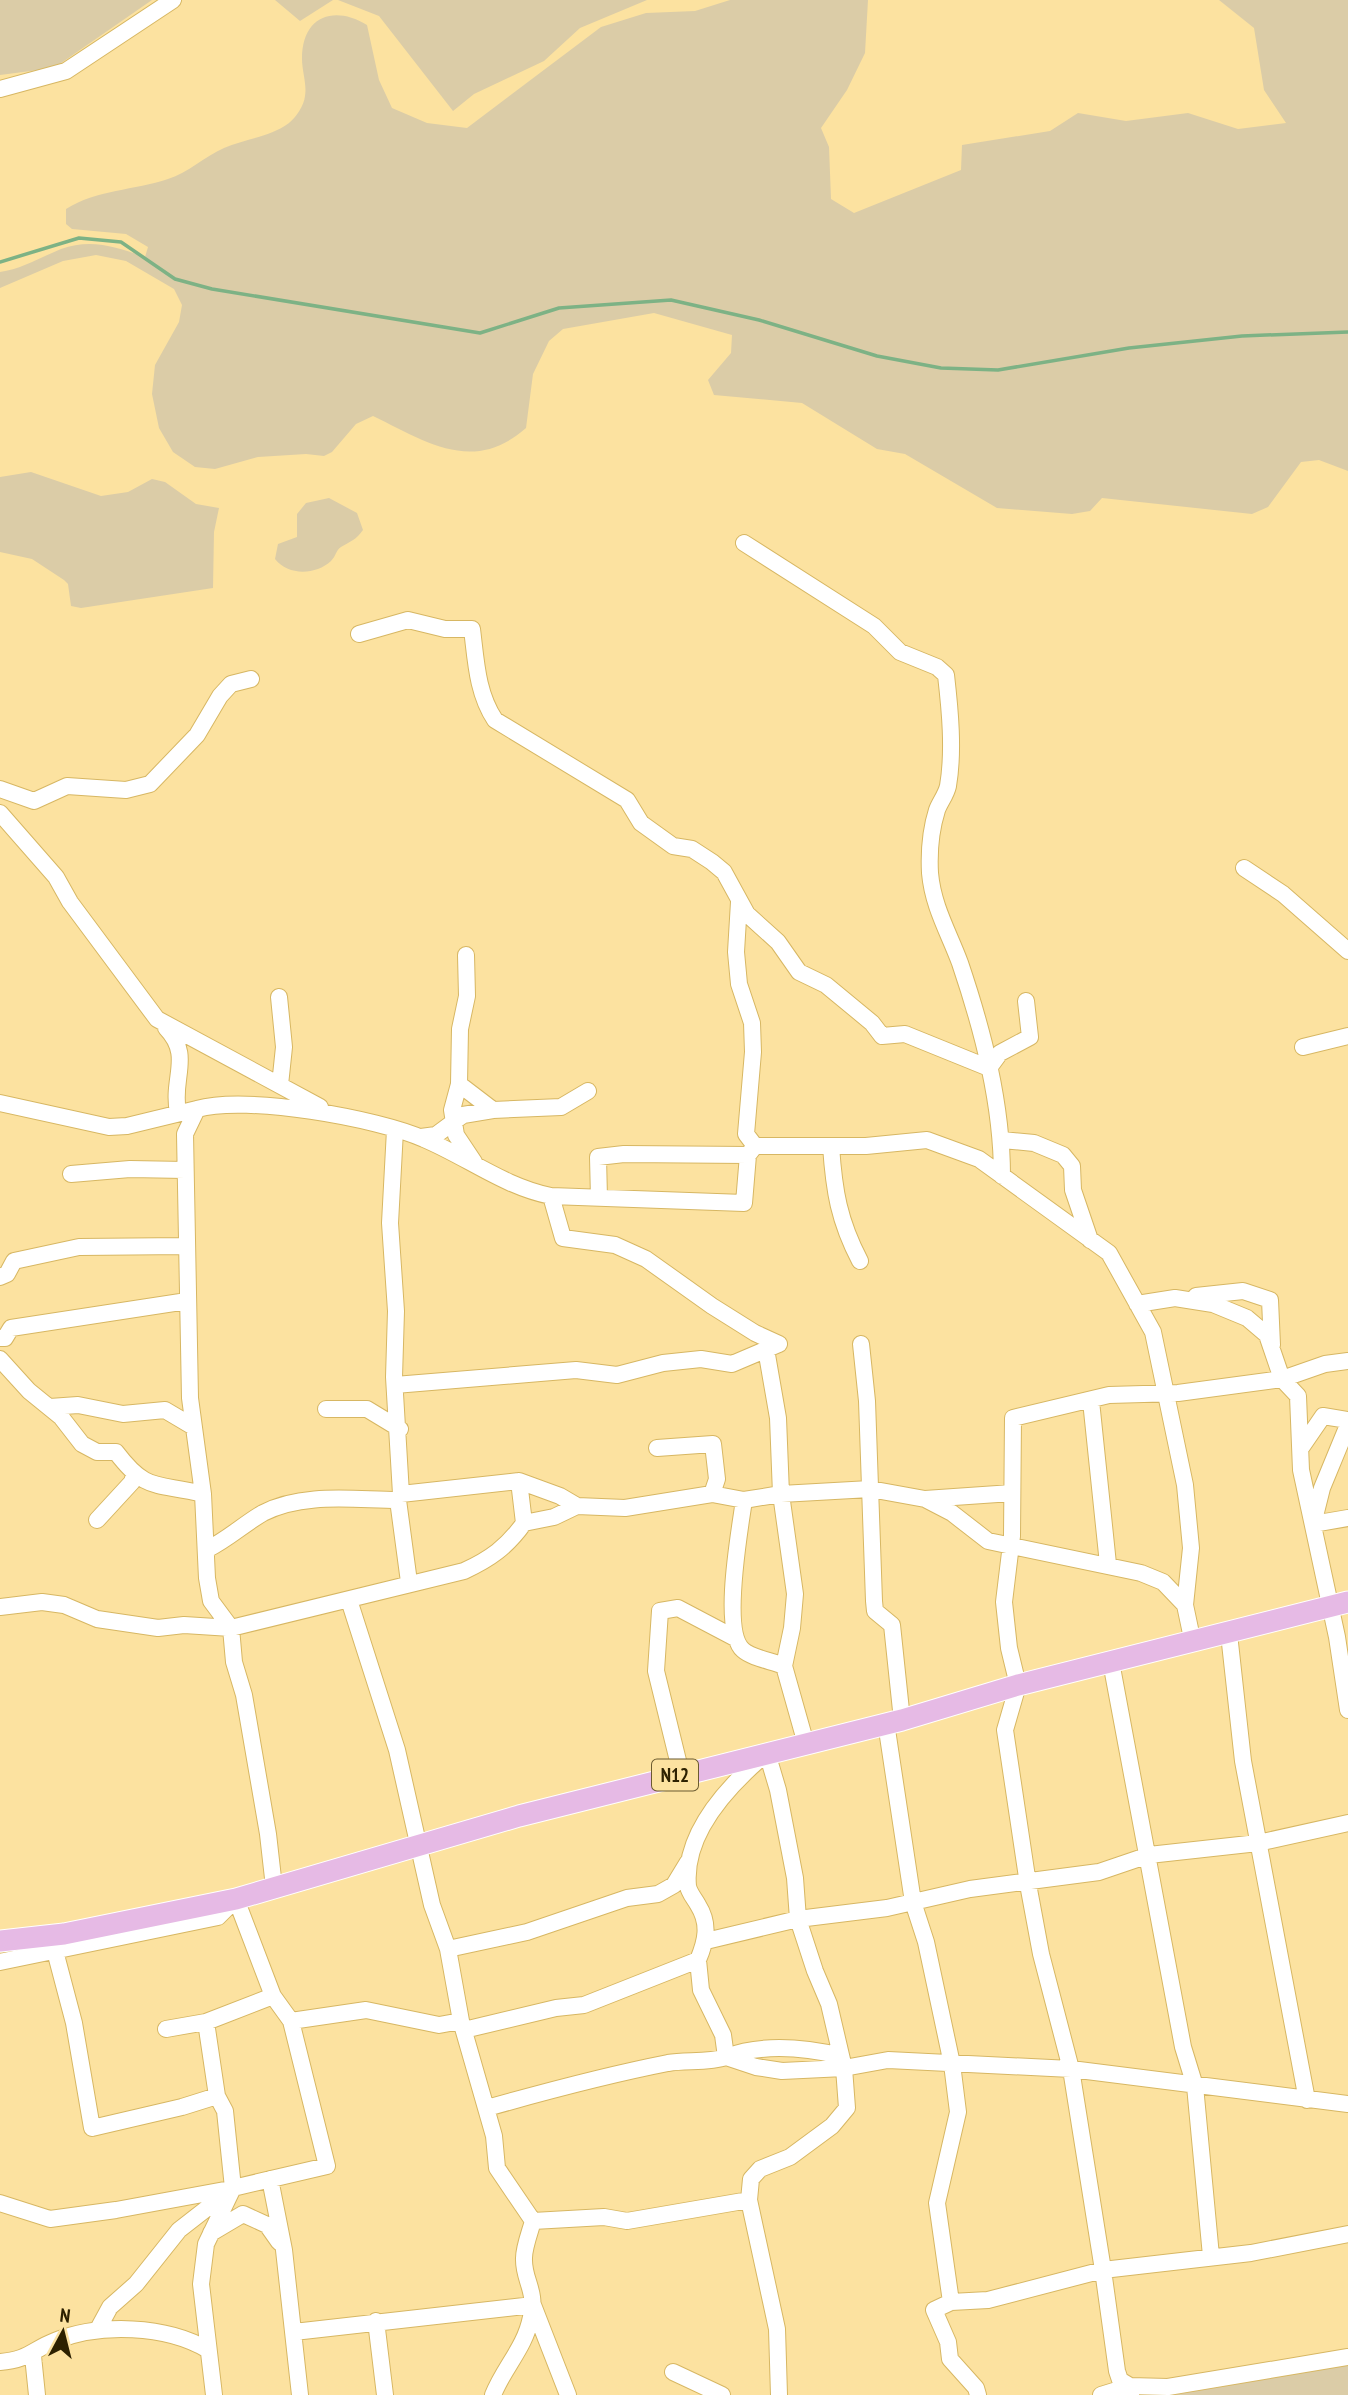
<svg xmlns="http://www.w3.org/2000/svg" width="1348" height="2395" font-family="'PT Sans Narrow',sans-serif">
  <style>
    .green { fill: #dbcca7 }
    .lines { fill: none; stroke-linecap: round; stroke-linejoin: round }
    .stream { stroke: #7db285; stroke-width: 3.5 }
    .minor-casing { stroke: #d7b763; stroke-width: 18 }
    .major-casing { stroke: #fff; stroke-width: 23 }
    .minor { stroke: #fff; stroke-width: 16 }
    .major { stroke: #e6bae5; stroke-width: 21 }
    .labels { text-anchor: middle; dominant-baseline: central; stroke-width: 5; stroke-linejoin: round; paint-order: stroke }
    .shield { fill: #fce2a0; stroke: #6b5b30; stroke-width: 2 }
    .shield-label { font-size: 19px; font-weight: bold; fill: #2d2100 }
  </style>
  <rect width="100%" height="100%" fill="#fce2a0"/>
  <path class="green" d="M0,0H152L54,68L0,75Z
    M275,0H333L300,21Z
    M338,0H647L580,28L544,61L474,94L453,111L379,16Z
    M730,0H868L865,53L847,90L821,128L829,147L831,199L854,213L961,170L962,145L1050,131L1078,113L1126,121L1188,113L1238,129L1286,123L1264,90L1254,28L1219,0H1348V471L1319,460L1301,462L1268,507L1252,514L1102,498L1090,511L1072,514L997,508L905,454L877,449L802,403L714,395L708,380L731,353L732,335L654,313L563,329L549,341L533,374L526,428C473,475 425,441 373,416L356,424L332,452L324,456L306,454L258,457L215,469L195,467L173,452L159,428L152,394L155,365L179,322L182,305L174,289L126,261L96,255L63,261L0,288V272C22,269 41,257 61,249C91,238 117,247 145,257L148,247L126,234L72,229L66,224V209C96,190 135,190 168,179C188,173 205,156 224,148C245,139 270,137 289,123C296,117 304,106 305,96C307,84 302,71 302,59C302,16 334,5 367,25L379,80L392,108L427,123L467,128L601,27L646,13L695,11Z
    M31,472L101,496L128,492L152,479L165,482L196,504L219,508L214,532L213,588L81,608L71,606L68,584L64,580L32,559L0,552V477Z
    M329,498L357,513L363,530C356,540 351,541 341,547C336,550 336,556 331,561C316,575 288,576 275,559L278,544L297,537V514L306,503Z
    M1348,2363V2395H1150Z"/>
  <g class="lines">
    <path class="stream" d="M0,262L79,238L121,242L175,279L212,289L480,333L559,308L671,300L759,320L877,356L941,368L998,370L1129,348L1242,336L1348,332"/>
    <g class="minor-casing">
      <path id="minor" d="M0,89L66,71L173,0
        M744,543L874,626L900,652L937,667L946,675C950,710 954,751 948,786C946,795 940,802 937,810C931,829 929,854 930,873C933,907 949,933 960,963C983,1031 1002,1104 1002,1176
        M359,634L408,620L445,629H472C476,661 477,693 495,720L627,800L641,823L673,846L692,849L712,862L724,872L747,914L778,942L799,972L826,985L872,1023L882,1036L905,1034L989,1068L1000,1053L1030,1037L1026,1001
        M0,789L34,801L67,786L126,790L150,784L197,735L220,696L231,684L251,679
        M0,813L56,877L70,902L157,1019L320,1107
        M1244,868L1283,894L1348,951
        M739,902L736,952L739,984L752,1023L753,1052L746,1134L755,1146
        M466,955L467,996L460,1029L459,1084L452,1110L456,1135L474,1162
        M279,997L284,1047L280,1085
        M166,1028C193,1056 171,1078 178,1112
        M1303,1047L1348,1036
        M459,1084L493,1110L561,1107L588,1091
        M0,1103L109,1127L127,1126L197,1109
        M395,1130L390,1223L396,1311L394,1377L401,1494L398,1500L409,1582
        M421,1137L436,1135L463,1115L493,1110
        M1002,1140L1034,1143L1063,1155L1072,1166L1073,1190L1090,1240
        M831,1146C834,1191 839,1221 860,1261
        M71,1174L130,1169L185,1170
        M551,1196L563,1238L615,1245L646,1259L712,1306L755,1333L779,1344
        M599,1198L598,1157L624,1154L748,1155
        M0,1277L7,1274L14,1261L79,1247L185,1246
        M1196,1296L1243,1291L1270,1300L1272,1345
        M1137,1304L1175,1298L1213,1304L1247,1318L1267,1335L1282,1379L1298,1396L1301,1470L1337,1637L1348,1710
        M0,1338H5L11,1328L187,1301
        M861,1344L867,1401L874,1601L875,1611L892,1625L902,1720
        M766,1349L778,1418L781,1494L795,1594L792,1628L784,1666
        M0,1359L29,1391L61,1417L82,1444L97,1452H116C147,1493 156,1482 203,1494
        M395,1385L576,1370L617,1375L663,1363L701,1359L732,1364L779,1344
        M1091,1401L1108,1564
        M50,1407L78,1405L123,1414L165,1410L192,1426
        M326,1409H367L400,1429
        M1348,1425L1322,1488L1313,1524L1348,1518
        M657,1448L713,1444L717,1479L712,1494
        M1301,1448L1323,1416L1348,1420
        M519,1481L524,1523
        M401,1494L519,1481L560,1496L577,1506L625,1508L712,1494L744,1500L781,1494L870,1489L925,1499L952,1513L988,1541L1141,1573L1163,1582L1185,1605
        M925,1499L1012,1493
        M744,1500C740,1529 721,1631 743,1650C752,1658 772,1661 784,1666L806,1744
        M97,1520L132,1482L134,1475
        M208,1549C228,1539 244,1524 263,1513C303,1492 355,1500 398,1500
        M349,1600L397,1750L432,1905L448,1949L461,2021L494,2136L497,2168L533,2221
        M0,1607L42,1602L64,1605L97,1619L158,1628L184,1625L231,1628L464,1571C490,1559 507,1547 524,1523L554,1517L577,1506
        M1229,1634L1243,1761L1307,2100
        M1111,1662L1183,2047L1195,2086L1211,2256
        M886,1723L913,1902L926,1942L952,2064L958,2112L937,2203L951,2302L988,2300L1103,2270L1071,2069L1041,1954L1028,1884L1005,1730L1018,1685L1009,1648L1004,1602L1012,1536L1013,1418L1109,1395L1178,1393L1282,1379L1325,1364L1348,1361
        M681,1773L656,1671L660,1611L678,1608L735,1638
        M274,1887L268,1834L244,1695L234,1662L231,1628L211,1601L207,1578L203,1494L190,1398L185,1134L197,1109C246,1095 377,1118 424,1139C467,1157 505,1187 551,1196L744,1203L748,1155L755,1146H866L927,1140L979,1159L1109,1253L1153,1332L1185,1485L1191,1548L1185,1605L1193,1643
        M706,1941L798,1919L887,1908L970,1889L1099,1872L1149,1855L1258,1843L1348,1823
        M448,1949L527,1932L627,1898L658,1894L674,1885L688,1862
        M55,1951L74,2023L92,2128L182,2107L217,2096L206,2022L166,2029
        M698,1960L701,1990L723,2035L726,2057
        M0,1962L218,1917L236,1899L273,1996L291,2021L327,2166L233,2188L179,2230L136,2284L110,2307L98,2329
        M291,2021L366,2010L439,2025L461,2021
        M206,2022L273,1996
        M464,2030L556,2008L584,2005L698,1960C706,1941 710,1924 698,1905C695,1899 689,1893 688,1886C683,1832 730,1784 767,1753L778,1790L795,1878L798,1919L815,1971L829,2004L844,2068L847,2108L832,2126L790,2157L760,2169L751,2179L749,2200L777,2329L779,2395
        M726,2057L756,2067L782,2071L844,2068L888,2060L1071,2069L1348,2104
        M487,2108C547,2091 607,2075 668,2063C686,2060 709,2063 726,2057C763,2043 803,2047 841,2056
        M270,2179L284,2250L300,2395
        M0,2203L50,2219L116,2210L230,2189
        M211,2233L243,2214L267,2225L279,2242
        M951,2302L934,2310L948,2342L950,2359L976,2388L978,2395
        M376,2321L385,2395
        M294,2332L533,2305L568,2395
        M33,2356L37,2395
        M0,2362C28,2360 32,2350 55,2341C100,2323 166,2325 208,2350
        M673,2372L722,2395
        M1130,2386L1120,2380L1117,2371L1103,2270L1251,2253L1348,2234
        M1131,2394L1130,2386L1168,2387L1348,2357
        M214,2395L201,2284L206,2244L233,2188L225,2111L217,2096
        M493,2395C504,2367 525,2348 531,2317C537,2290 523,2280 524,2258C524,2247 530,2232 533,2221L604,2217L627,2221L749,2200
        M1101,2395L1130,2386"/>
    </g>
    <g class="major-casing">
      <path id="major" d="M0,1941L64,1934L236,1899L519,1816L902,1720L1018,1685L1348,1602"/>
    </g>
    <use href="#minor" class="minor"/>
    <use href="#major" class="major"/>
  </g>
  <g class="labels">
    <rect class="shield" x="652" y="1759.5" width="46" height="31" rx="5"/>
    <g class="shield-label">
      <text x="675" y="1775">N12</text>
    </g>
  </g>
  <g transform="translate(63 2332) rotate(7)" stroke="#fce2a0" stroke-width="5" paint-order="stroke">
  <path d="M0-5L12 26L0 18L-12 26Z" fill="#2d2100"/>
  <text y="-10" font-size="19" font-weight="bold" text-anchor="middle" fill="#2d2100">N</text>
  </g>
</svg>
